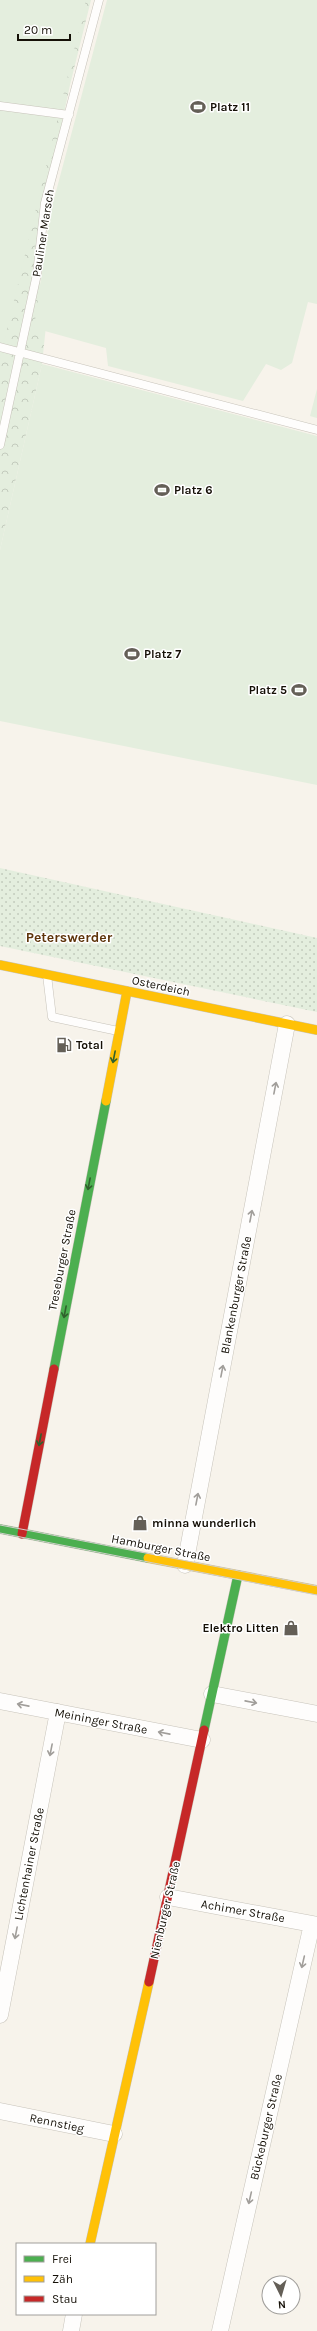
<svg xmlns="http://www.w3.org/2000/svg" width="317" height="2331" font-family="Karla,sans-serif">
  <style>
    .grass { fill: url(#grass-dots) }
    .forest { fill: url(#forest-crowns) }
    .green { fill: #e4eede }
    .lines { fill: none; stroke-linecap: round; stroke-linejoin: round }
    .lane-casing { stroke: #c7c3ba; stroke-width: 9 }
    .street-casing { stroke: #c7c3ba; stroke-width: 17 }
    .fast-casing { stroke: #c7c3ba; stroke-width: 10 }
    .slow-casing { stroke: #c7c3ba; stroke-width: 10 }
    .jam-casing { stroke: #c7c3ba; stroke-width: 10 }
    .lane { stroke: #fefdfc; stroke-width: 8 }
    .street { stroke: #fefdfc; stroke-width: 16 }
    .fast { stroke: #4caf50; stroke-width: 9 }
    .slow { stroke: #ffc107; stroke-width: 9 }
    .jam { stroke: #c62828; stroke-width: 9 }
    .tram { stroke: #d1cfcc; stroke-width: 1 }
    .oneway { stroke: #30602c }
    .oneway2 { stroke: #a19e9a }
    .labels { text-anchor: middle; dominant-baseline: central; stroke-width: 3; stroke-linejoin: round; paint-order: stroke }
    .poi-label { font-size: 12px; font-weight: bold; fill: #151007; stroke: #fff; text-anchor: start }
    .street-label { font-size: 12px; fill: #151007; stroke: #fff }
    .quarter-label { font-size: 14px; font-weight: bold; fill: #5e340a; stroke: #fff }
  </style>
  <defs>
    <pattern id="grass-dots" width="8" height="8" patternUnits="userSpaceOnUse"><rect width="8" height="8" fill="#e4eede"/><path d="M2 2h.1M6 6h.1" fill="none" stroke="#c3cbbd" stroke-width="1.8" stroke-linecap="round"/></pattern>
    <pattern id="forest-crowns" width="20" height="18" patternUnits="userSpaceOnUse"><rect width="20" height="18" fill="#e4eede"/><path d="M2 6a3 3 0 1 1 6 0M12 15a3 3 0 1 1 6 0" fill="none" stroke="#c3cbbd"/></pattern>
  </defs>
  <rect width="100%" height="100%" fill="#f7f3eb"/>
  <path class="grass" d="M0,868L317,938V1012L0,946Z"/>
  <path class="forest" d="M74,0H91L70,85L35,249L46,326L42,364L0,550V273Z"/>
  <path class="green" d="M0,0H86L0,359Z
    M107,0H317V304L308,302L292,363L281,370L266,364L243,401L108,366L106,348L34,328L50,214Z
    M42,364L317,436V785L0,721V550Z
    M317,389V418L310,416Z"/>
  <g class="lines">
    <g class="lane-casing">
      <path id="lane" d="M0,106L69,115
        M0,347L317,430
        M0,445L37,274L45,203L99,0
        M47,975L52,1017L118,1031"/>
    </g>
    <g class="street-casing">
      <path id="street" d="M185,1565L287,1024
        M212,1694L317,1714
        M0,1701L202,1740
        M168,1897L317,1925
        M0,2015L58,1712
        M0,2111L114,2134
        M71,2331L74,2314
        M220,2331L312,1924"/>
    </g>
    <g class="fast-casing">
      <path id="fast" d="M54,1369L106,1101
        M0,1529L148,1558
        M204,1730L238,1575"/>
    </g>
    <g class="slow-casing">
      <path id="slow" d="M0,965L317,1030
        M106,1101L127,991
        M148,1558L317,1590
        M90,2244L149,1982"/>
    </g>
    <g class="jam-casing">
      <path id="jam" d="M22,1534L54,1369
        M149,1982L204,1730"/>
    </g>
    <use href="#lane" class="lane"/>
    <use href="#street" class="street"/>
    <use href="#fast" class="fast"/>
    <use href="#slow" class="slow"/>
    <use href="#jam" class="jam"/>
    <path class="tram" d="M0,1525L317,1586
      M0,1533L317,1595"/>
  </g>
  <defs><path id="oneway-shaft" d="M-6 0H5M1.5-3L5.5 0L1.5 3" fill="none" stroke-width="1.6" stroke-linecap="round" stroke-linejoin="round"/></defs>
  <g class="oneway">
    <use href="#oneway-shaft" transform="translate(114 1057) rotate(101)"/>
    <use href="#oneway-shaft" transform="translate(89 1184) rotate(101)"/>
    <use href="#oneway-shaft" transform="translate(65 1312) rotate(101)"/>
    <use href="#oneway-shaft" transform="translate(40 1440) rotate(101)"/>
  </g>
  <g class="oneway2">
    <use href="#oneway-shaft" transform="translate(275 1088) rotate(-79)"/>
    <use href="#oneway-shaft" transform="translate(251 1216) rotate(-79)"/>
    <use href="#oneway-shaft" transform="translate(222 1371) rotate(-79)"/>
    <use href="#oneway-shaft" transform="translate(197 1499) rotate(-79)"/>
    <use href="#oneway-shaft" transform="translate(251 1702) rotate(11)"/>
    <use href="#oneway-shaft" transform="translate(23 1705) rotate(-169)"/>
    <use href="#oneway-shaft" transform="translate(164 1733) rotate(-169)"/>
    <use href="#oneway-shaft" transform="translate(51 1750) rotate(101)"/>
    <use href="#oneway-shaft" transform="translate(16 1933) rotate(101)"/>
    <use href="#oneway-shaft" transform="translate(303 1962) rotate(103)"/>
    <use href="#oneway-shaft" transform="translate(250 2198) rotate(103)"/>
  </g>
  <defs>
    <g id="stadium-bare" transform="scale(1.2)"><path d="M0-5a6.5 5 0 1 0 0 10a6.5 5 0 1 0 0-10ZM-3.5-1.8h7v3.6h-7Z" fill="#645f57" stroke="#fff" stroke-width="2.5" paint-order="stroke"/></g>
    <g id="fuel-bare" transform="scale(1.2)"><path d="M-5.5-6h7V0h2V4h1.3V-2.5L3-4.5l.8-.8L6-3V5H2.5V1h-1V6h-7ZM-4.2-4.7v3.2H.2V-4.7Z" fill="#645f57" stroke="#fff" stroke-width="2.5" paint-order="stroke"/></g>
    <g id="shop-bare" transform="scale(1.2)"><path d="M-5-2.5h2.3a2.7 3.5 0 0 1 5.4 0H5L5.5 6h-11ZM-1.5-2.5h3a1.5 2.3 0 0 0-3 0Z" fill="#645f57" stroke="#fff" stroke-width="2.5" paint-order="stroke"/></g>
  </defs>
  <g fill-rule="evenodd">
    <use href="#stadium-bare" x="198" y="107"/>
    <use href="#stadium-bare" x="162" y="490"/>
    <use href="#stadium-bare" x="132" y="654"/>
    <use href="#stadium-bare" x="299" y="690"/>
    <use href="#fuel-bare" x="64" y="1045"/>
    <use href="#shop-bare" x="140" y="1523"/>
    <use href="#shop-bare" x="291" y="1628"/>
  </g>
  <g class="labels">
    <g class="poi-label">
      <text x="210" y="107">Platz 11</text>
      <text x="174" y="490">Platz 6</text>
      <text x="144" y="654">Platz 7</text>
      <text x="287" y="690" text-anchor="end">Platz 5</text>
      <text x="76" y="1045">Total</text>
      <text x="152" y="1523">minna wunderlich</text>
      <text x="279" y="1628" text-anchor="end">Elektro Litten</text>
    </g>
    <g class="street-label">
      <text transform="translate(43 233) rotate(-81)">Pauliner Marsch</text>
      <text transform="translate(161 986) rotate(12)">Osterdeich</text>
      <text transform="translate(62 1260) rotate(-79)">Treseburger Straße</text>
      <text transform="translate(236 1295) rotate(-79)">Blankenburger Straße</text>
      <text transform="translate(161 1548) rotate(11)">Hamburger Straße</text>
      <text transform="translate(101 1721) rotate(11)">Meininger Straße</text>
      <text transform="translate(29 1864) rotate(-79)">Lichtenhainer Straße</text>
      <text transform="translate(165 1910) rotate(-77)">Nienburger Straße</text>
      <text transform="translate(243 1911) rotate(10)">Achimer Straße</text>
      <text transform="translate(57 2123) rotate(12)">Rennstieg</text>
      <text transform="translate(266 2127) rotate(-77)">Bückeburger Straße</text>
    </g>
    <g class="quarter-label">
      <text x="69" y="937">Peterswerder</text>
    </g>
  </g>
  <rect x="16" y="2243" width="140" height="72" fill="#ffffff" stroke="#a19f9c"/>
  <rect x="24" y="2256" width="20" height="6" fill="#4caf50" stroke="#a19f9c"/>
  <text x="52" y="2263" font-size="12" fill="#151007">Frei</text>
  <rect x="24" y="2276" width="20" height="6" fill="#ffc107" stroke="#a19f9c"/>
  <text x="52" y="2283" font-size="12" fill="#151007">Zäh</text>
  <rect x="24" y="2296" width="20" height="6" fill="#c62828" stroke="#a19f9c"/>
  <text x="52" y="2303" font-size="12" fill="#151007">Stau</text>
  <g transform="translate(281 2295) rotate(175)"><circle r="19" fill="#ffffff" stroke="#a19f9c"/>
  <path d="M0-3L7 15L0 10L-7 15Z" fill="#645f57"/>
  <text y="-6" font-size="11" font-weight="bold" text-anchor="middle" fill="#151007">N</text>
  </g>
  <path d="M18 34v6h52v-6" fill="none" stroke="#151007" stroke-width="2"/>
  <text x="24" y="34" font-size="12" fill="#151007" stroke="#ffffff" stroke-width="3" paint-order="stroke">20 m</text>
</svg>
